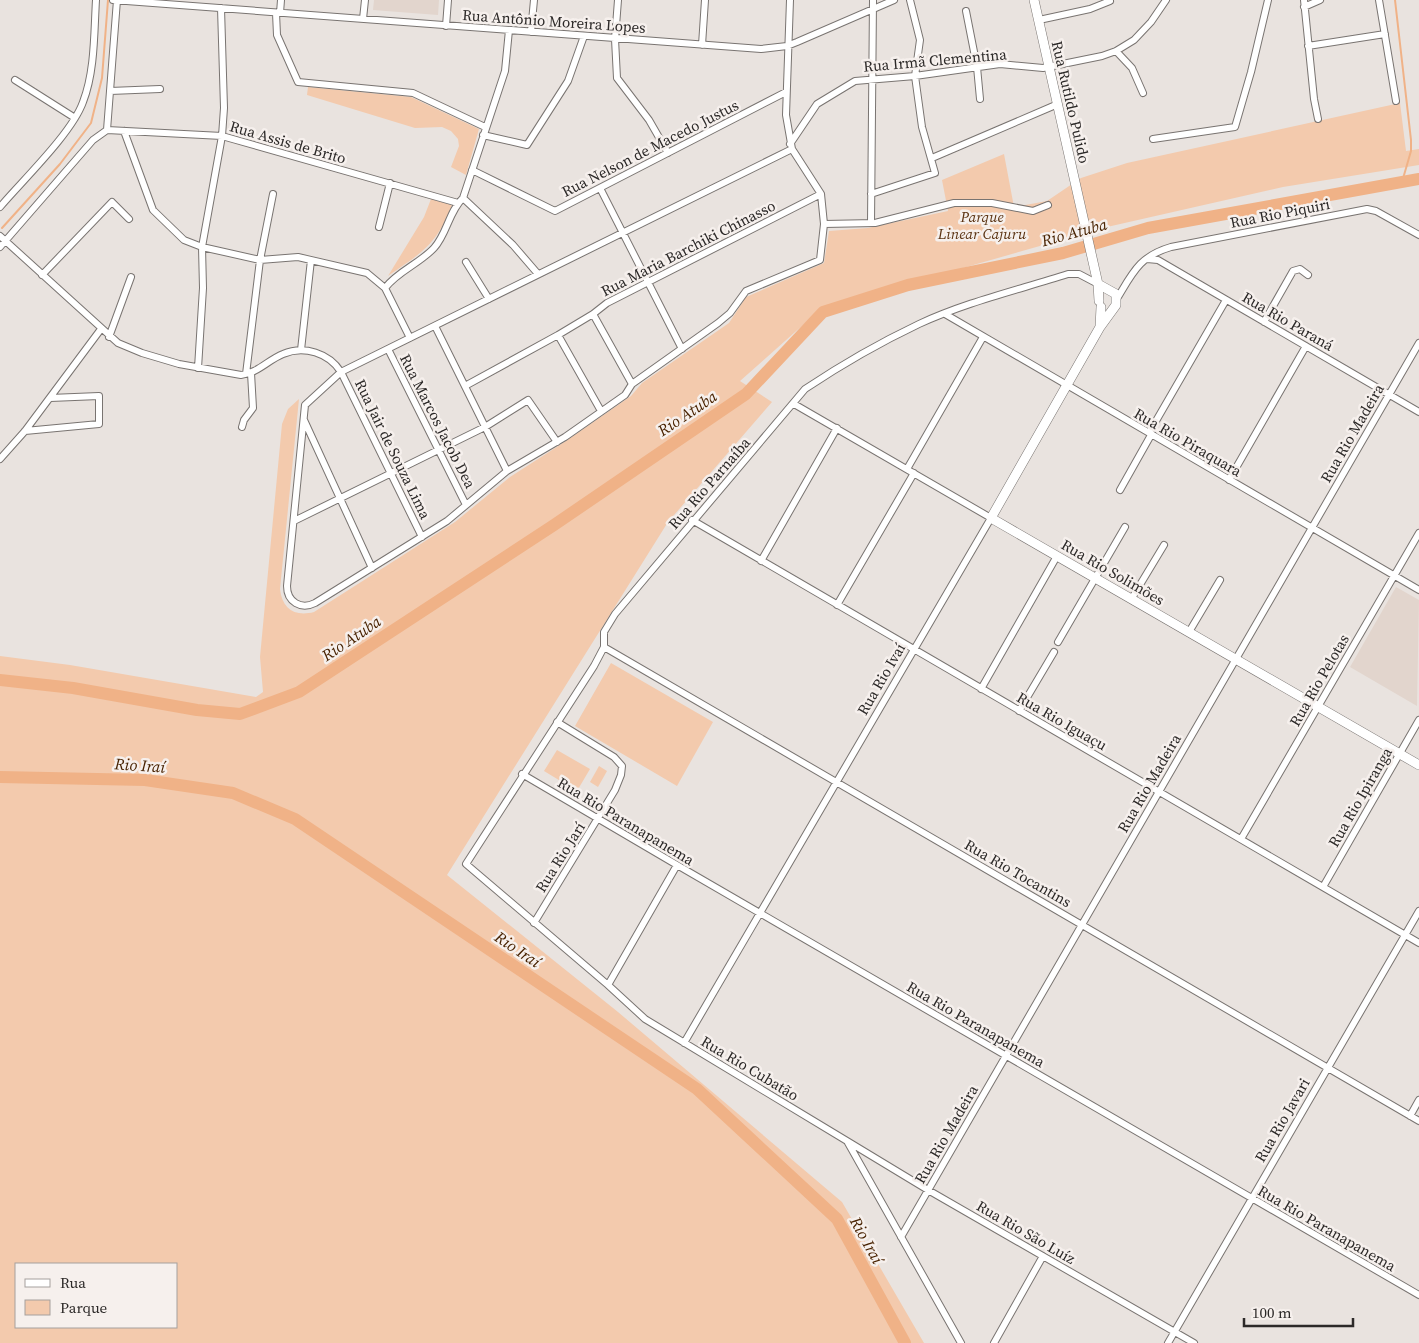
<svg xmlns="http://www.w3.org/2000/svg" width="1419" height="1343" font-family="'Source Serif 4',serif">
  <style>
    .built { fill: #e2d5cd }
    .green { fill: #f3caad; fill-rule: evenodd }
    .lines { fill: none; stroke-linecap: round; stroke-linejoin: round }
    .stream { stroke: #f0b287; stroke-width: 2 }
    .river { stroke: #f0b287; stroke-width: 12 }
    .street-casing { stroke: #797471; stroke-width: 8 }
    .secondary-casing { stroke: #797471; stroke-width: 10 }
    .street { stroke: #fff; stroke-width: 6 }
    .secondary { stroke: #fff; stroke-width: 9 }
    .labels { text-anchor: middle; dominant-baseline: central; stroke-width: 5; stroke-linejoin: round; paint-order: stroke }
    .street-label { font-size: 15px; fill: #2c2928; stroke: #f6f0ed }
    .park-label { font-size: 15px; font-style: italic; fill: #5c3413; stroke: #f6f0ed }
    .water-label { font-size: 16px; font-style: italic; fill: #482200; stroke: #f6f0ed }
  </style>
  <rect width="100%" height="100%" fill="#e9e3df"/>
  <path class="built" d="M374,0H439L438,15L373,10Z
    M1396,587L1419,600L1417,706L1350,667Z"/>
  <path class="green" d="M308,87L411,97L479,129L466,175L451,167L459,146L458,139L451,131L442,127L415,128L307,95Z
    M1400,103L1406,151L1419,149V165L1283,187L1107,227L822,308L740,381L772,402L668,522L447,875L618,1012L842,1202L924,1343H0V656L70,665L256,697L263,692L260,657L282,424L288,409L299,399L280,589C282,609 295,617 314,612L455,522L510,477L566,441L631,396L642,383L729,323L746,297L824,263L829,231L868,228L948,211L942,180L1004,154L1014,207L1047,201L1081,178L1127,163ZM16,1264H176V1327H16Z
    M431,199L452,205C437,245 421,253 388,276L424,217Z
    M611,663L713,722L677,786L575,726Z
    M557,750L590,769L577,791L544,771Z
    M599,766L607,771L598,787L590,782Z"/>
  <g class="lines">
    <path class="stream" d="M1395,0L1411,140V151L1402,182
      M2,228L60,164L91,123L102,78L108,0"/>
    <path class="river" d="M0,680L73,688L197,710L240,714L299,692L554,525L746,394L823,312L908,285L1063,253L1148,228L1419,179
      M0,777L145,780L233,793L295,819L697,1089L837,1219L905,1343"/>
    <g class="street-casing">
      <path id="street" d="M113,0L761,49L787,46L797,42L894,0
        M618,0L615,39L617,78L649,120L668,153
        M790,0L786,115L792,149L821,194L824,224L820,260L746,291L730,313L718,323L632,384L625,395L565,437L507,471L447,521L315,603C301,610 287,602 287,586L305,405L341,372L792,149
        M1304,0L1314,99L1318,119
        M1379,0L1396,101
        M1304,7L1320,0
        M966,11L977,67L980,99
        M276,13L277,35L298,82L413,93L485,127
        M280,13L281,0
        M363,19L365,0
        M1039,20L1090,9L1110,1
        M446,26L448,0
        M531,32L534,0
        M702,45L705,0
        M1308,46L1385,34
        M1116,51L1132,68L1143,93
        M15,80L75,118
        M110,91L160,89
        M107,130L222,136L458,203
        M124,131L153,210L184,240L202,247L260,260L298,257L367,273L385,288L410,338
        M483,135L527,145L568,81L584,36
        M1153,139L1235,127L1251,72L1268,0
        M790,144L817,104L855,81L915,76L1000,64L1043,68L1102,56L1116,51L1134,40L1151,22L1166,0
        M932,158L1058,104
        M472,170L555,211L786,92
        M600,188L682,349
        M871,194L935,173L922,127L915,76L920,40L910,0
        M463,198L513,245L538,274
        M0,207C23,180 72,133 83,102C95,71 94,33 96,0
        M871,223L873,0
        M824,224L875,223L954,203H992L1033,211L1048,205
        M379,227L390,183
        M0,236L118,343L142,353L179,364L241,375C258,373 268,360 283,354C304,345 329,353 341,372L422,537
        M0,247L93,140L107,130L117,0
        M1147,259L1158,260L1419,412
        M466,262L489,299
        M42,275L112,202L129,219
        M385,288C398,271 419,264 434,248C447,234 449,211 463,198L505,71L509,30
        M1118,297C1133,272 1140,256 1171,247L1367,209L1376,211L1419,235
        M593,314L632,384
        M945,314L1419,590
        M1264,322L1293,271L1300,269L1308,275
        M435,326L507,471
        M558,335L601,411
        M109,337L131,277
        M388,349L466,505
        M301,350L311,260
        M198,368L203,288L202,247L222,136L224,108L221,8
        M246,374L260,260L273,194
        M465,386L558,335L593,314L607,303L821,194
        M304,420L372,568
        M242,427L244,420L253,408L251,373
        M25,431L99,424V396L50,398
        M1149,433L1226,300
        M0,459L25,431L101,329
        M907,469L983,337
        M1229,480L1306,346
        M1120,490L1151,435
        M692,520L1419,943
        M294,521L485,427L528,400L557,442
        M761,561L837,428
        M1132,598L1164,545
        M837,605L914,473
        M1189,632L1220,580
        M1058,642L1125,527
        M604,647L1419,1121
        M981,689L1057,556
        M1019,711L1054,652
        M522,774L677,865L1419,1295
        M1241,839L1419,533
        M1323,887L1419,720
        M534,923L615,790L621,775L622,766L614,757L557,722
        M608,985L677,865
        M684,1043L991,518L794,404
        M1410,1116L1419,1100
        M847,1141L928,1190L1194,1343
        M901,1237L1419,343
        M961,1343L847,1141L645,1019L608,985L466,864L594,666L604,647V632L615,614L805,389C841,365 879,343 919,324C966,302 1018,290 1068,274H1079L1098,284
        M994,1343L1043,1256
        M1168,1343L1419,911"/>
    </g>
    <g class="secondary-casing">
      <path id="secondary" d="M1034,0L1098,284L1099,301
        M1098,284L1116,294V305L1100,327L991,518L1419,765
        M1100,327L1101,307"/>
    </g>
    <use href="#street" class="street"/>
    <use href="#secondary" class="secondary"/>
  </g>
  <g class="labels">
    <g class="street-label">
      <text transform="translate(554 21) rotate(4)">Rua Antônio Moreira Lopes</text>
      <text transform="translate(935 60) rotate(-5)">Rua Irmã Clementina</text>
      <text transform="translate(1071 102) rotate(77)">Rua Rutildo Pulido</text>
      <text transform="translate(288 142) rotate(16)">Rua Assis de Brito</text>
      <text transform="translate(650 148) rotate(-27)">Rua Nelson de Macedo Justus</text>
      <text transform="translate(1280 213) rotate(-11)">Rua Rio Piquiri</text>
      <text transform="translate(688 248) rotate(-27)">Rua Maria Barchiki Chinasso</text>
      <text transform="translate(1288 321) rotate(30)">Rua Rio Paraná</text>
      <text transform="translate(438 421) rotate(63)">Rua Marcos Jacob Dea</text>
      <text transform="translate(1352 433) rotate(-60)">Rua Rio Madeira</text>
      <text transform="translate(1188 442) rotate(30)">Rua Rio Piraquara</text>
      <text transform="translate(393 449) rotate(64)">Rua Jair de Souza Lima</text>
      <text transform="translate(709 483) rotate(-49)">Rua Rio Parnaíba</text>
      <text transform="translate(1113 572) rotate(30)">Rua Rio Solimões</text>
      <text transform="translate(881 679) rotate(-60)">Rua Rio Ivaí</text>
      <text transform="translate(1319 680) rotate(-60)">Rua Rio Pelotas</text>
      <text transform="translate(1062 721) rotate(30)">Rua Rio Iguaçu</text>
      <text transform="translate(1149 783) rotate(-60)">Rua Rio Madeira</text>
      <text transform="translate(1360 797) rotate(-60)">Rua Rio Ipiranga</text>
      <text transform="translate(626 821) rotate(31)">Rua Rio Paranapanema</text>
      <text transform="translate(560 857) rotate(-58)">Rua Rio Jarí</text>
      <text transform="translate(1018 873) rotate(30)">Rua Rio Tocantins</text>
      <text transform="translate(976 1024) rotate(30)">Rua Rio Paranapanema</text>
      <text transform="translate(750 1068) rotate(31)">Rua Rio Cubatão</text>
      <text transform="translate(1282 1120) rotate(-60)">Rua Rio Javari</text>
      <text transform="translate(946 1134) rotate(-60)">Rua Rio Madeira</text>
      <text transform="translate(1327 1228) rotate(30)">Rua Rio Paranapanema</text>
      <text transform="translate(1026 1232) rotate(30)">Rua Rio São Luíz</text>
    </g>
    <g class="park-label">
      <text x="982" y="216">Parque<tspan x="982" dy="17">Linear Cajuru</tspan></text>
    </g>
    <g class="water-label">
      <text transform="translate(1074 232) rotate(-15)">Rio Atuba</text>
      <text transform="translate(687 413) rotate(-34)">Rio Atuba</text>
      <text transform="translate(351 638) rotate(-34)">Rio Atuba</text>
      <text transform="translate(140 765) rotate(4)">Rio Iraí</text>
      <text transform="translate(518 949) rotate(34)">Rio Iraí</text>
      <text transform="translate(867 1240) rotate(61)">Rio Iraí</text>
    </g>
  </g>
  <rect x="15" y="1263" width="162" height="65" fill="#f6f0ed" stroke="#a5a09e"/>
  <rect x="25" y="1279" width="25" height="8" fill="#ffffff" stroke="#a5a09e"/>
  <text x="60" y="1288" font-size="15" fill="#2c2928">Rua</text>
  <rect x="25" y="1300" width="25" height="15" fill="#f3caad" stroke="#a5a09e"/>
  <text x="60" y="1313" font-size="15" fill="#2c2928">Parque</text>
  <path d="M1244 1318v8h109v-8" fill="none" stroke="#2c2928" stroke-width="2.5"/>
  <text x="1252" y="1318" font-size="15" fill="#2c2928" stroke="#f6f0ed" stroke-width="4" paint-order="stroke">100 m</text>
</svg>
